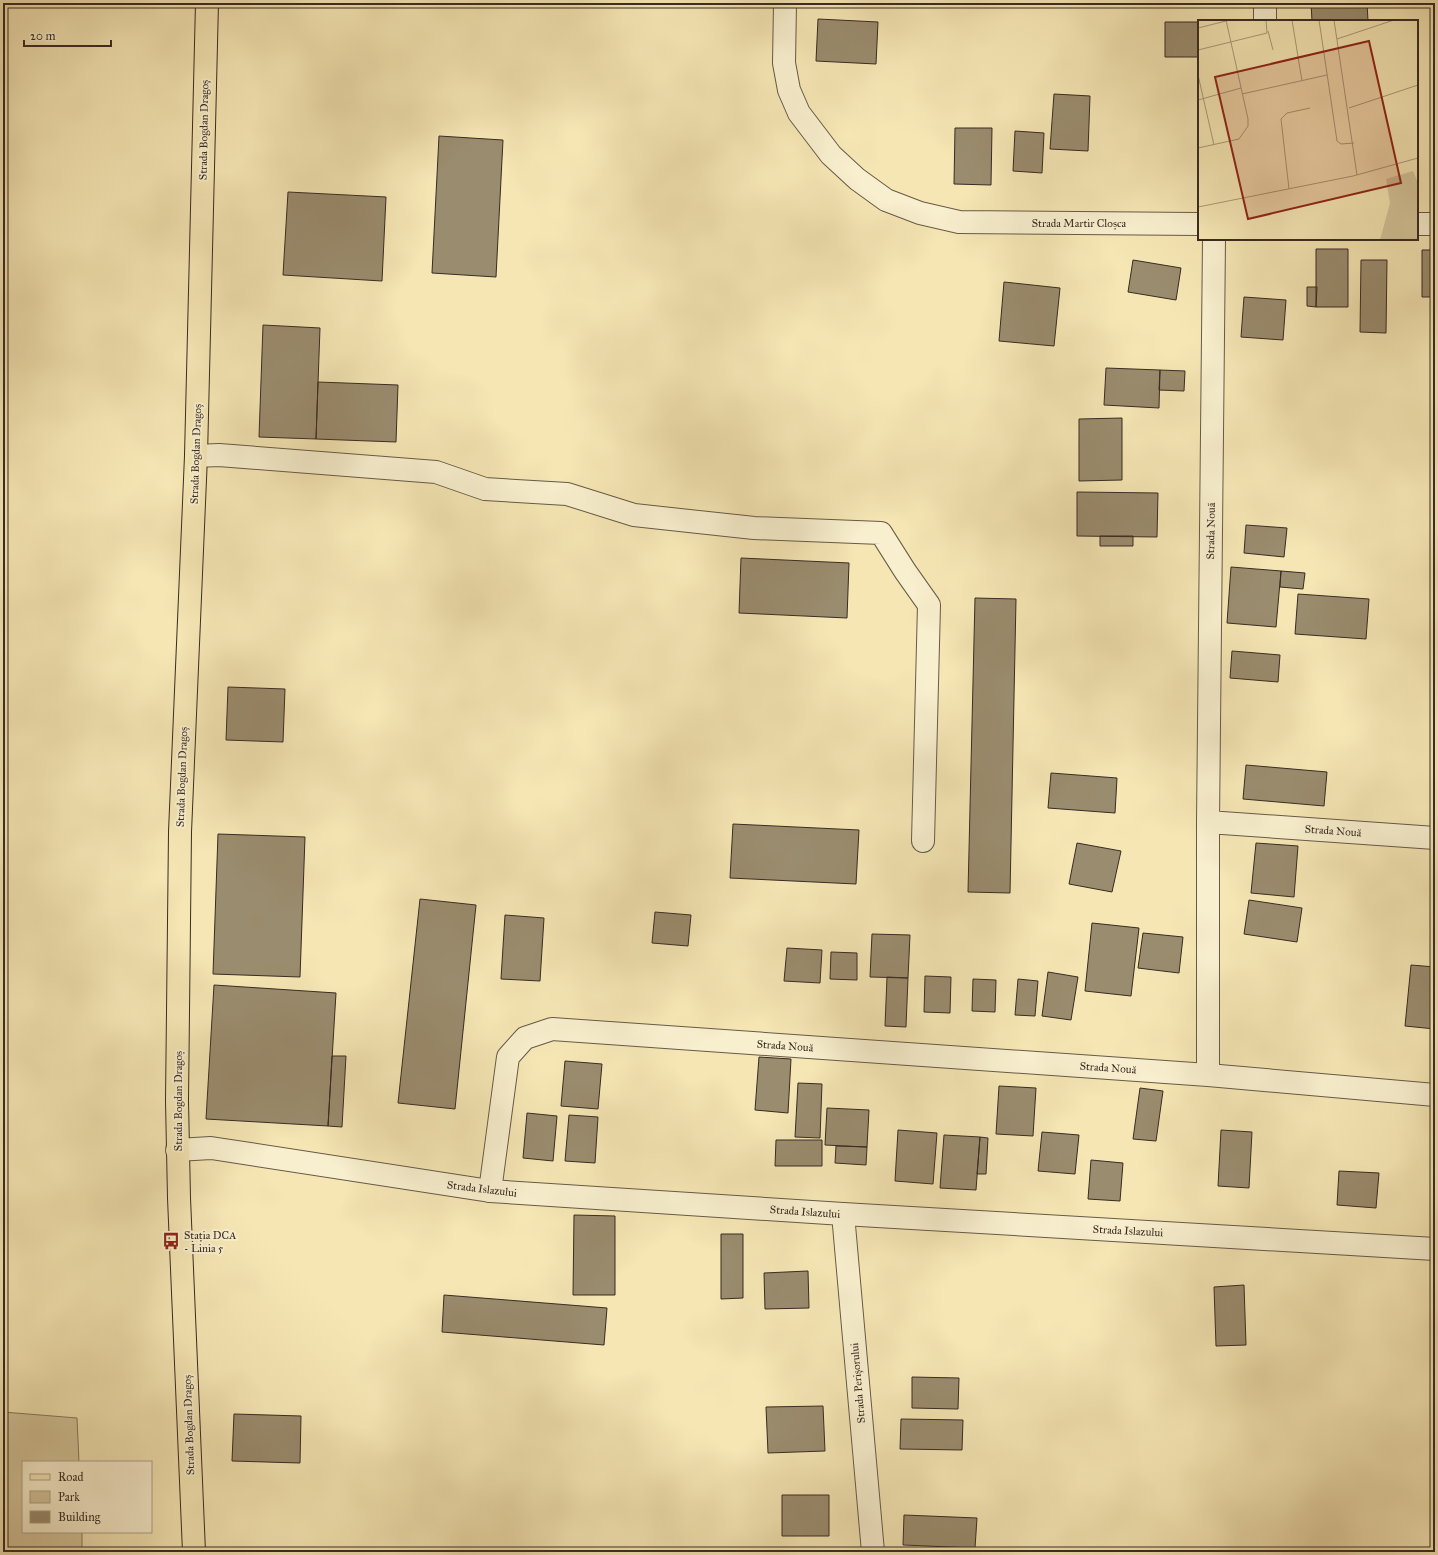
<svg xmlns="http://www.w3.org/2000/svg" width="1438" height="1555" font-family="'IM FELL Great Primer',serif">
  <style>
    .green { fill: #d5c69b; stroke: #86785f }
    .building { fill: #9a8c6e; stroke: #382b23 }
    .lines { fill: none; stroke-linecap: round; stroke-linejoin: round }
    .minor-casing { stroke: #675a47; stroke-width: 24 }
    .tertiary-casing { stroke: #675a47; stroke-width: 24 }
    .primary-casing { stroke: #382b23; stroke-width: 24 }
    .minor { stroke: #f8efce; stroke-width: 22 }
    .tertiary { stroke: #f8efce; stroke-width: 22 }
    .primary { stroke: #f5e6b4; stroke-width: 22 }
    .labels { text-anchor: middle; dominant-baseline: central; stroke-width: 4; stroke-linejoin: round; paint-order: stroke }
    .street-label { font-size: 11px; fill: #382b23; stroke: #f8efce }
    .poi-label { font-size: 11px; fill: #382b23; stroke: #f8efce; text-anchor: start }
    .inset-road { fill: none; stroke: #a99b7a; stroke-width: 1 }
    .view { fill: #8f2418; fill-opacity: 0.15; stroke: #8f2418; stroke-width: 2 }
    .inset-edge { fill: none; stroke: #382b23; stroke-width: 2 }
  </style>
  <rect width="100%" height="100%" fill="#f5e6b4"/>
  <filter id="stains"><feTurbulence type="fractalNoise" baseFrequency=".005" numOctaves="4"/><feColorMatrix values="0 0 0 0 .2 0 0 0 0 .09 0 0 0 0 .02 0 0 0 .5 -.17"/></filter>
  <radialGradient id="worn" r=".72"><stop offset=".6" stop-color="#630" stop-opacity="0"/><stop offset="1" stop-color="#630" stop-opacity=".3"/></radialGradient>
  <path class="green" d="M3,1412L77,1418L79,1462H23V1532H82V1552H3Z"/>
  <path class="building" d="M1311,3H1367L1368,21H1312Z
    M818,19L878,22L876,64L816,61Z
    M1165,22H1199V57H1165Z
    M1054,94L1090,96L1088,151L1050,149Z
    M955,128H992L991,185L954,184Z
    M1015,131L1044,133L1042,173L1013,171Z
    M439,136L503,140L496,277L432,273Z
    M288,192L386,197L382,281L283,275Z
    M1316,249H1348V307H1316Z
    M1422,250H1435V297H1422Z
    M1133,260L1181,268L1176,300L1128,292Z
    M1361,260H1387L1386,333L1360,332Z
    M1004,282L1060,288L1054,346L999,341Z
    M1307,287H1317L1316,307L1307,306Z
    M1244,297L1286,300L1283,340L1241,337Z
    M263,325L320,328L316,439L259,437Z
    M1106,368L1160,370L1159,408L1104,405Z
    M1160,370L1185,371L1184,391L1159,390Z
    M318,382L398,385L396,442L316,439Z
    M1122,418V480L1079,481V419Z
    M1077,492L1158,493L1157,537L1077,536Z
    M1246,525L1287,528L1284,557L1244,553Z
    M1100,536H1133V546H1100Z
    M741,558L849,563L847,618L739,613Z
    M1231,567L1281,571L1276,627L1227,623Z
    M1281,571L1305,573L1303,589L1280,587Z
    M1298,594L1369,599L1366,639L1295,634Z
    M975,598L1016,599L1010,893L968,892Z
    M1232,651L1280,655L1278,682L1230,678Z
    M228,687L285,689L283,742L226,740Z
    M1246,765L1327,772L1324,806L1243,799Z
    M1051,773L1117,778L1115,813L1048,808Z
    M733,824L859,830L856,884L730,878Z
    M218,834L305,837L300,977L213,974Z
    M1077,843L1121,851L1112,892L1069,884Z
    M1256,843L1298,846L1294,897L1251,893Z
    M420,899L476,905L455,1109L398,1103Z
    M1249,900L1302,908L1297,942L1244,934Z
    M655,912L691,915L688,946L652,943Z
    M505,915L544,918L540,981L501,979Z
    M1092,923L1139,928L1131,996L1085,991Z
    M1143,933L1183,937L1179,973L1138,968Z
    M872,934L910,935L908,978L870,977Z
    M787,948L822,950L820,983L784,981Z
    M831,952L857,953V980L830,979Z
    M1411,965L1435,967V1029L1405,1026Z
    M1048,972L1078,977L1071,1020L1042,1016Z
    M925,976L951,977L950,1013L924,1012Z
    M887,977L908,978L906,1027L885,1026Z
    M973,979L996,980L995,1012L972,1011Z
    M1018,979L1038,981L1035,1016L1015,1015Z
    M214,985L336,993L328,1126L206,1119Z
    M332,1056H346L342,1127L328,1126Z
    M759,1057L791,1059L788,1113L755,1110Z
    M565,1061L602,1064L598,1109L561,1106Z
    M798,1083L822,1084L820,1138L795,1137Z
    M999,1086L1036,1088L1033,1136L996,1134Z
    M1140,1088L1163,1091L1156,1141L1133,1139Z
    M827,1108L869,1110L867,1147L825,1145Z
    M527,1113L557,1116L553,1161L523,1158Z
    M569,1115L598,1117L595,1163L565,1161Z
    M898,1130L937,1133L933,1184L895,1181Z
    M1221,1130L1252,1132L1249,1188L1218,1186Z
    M1042,1132L1079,1135L1075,1174L1038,1171Z
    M944,1135L980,1137L976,1190L940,1188Z
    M980,1137L988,1138L986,1174H977Z
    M776,1140H822V1166H775Z
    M836,1146L867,1147L866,1165L835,1163Z
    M1091,1160L1123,1163L1120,1201L1088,1199Z
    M1339,1171L1379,1173L1376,1208L1337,1205Z
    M574,1215L615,1216V1295H573Z
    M721,1234H743V1298L721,1299Z
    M808,1271L809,1308L765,1309L764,1273Z
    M1244,1285L1246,1345L1216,1346L1214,1287Z
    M444,1295L607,1308L604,1345L442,1332Z
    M912,1377L959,1378L958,1409L912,1408Z
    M823,1406L825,1451L768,1453L766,1407Z
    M234,1414L301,1416L300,1463L232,1461Z
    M901,1419L963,1420L962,1450L900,1449Z
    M782,1495H829V1536H782Z
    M904,1515L977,1518L975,1548L903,1545Z
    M761,1550L779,1552H760Z"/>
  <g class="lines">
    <g class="minor-casing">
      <path id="minor" d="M785,3L784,63L789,90L799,113L831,155L857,179L886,200L920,213L959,222L1199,224
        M1265,3V21
        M1417,224H1435
        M196,456L219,455L436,472L485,489L567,494L634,515L754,528L881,533L905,571L929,605L923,841
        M1208,822L1435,838
        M1208,1075V822L1214,239
        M490,1191L508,1057L525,1038L552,1029L1208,1075L1435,1095
        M843,1214L873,1552"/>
    </g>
    <g class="tertiary-casing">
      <path id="tertiary" d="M177,1150L211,1148L490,1191L843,1214L1435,1249"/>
    </g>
    <g class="primary-casing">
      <path id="primary" d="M194,1552L179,1198L177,1101L180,832L196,456L207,3"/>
    </g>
    <use href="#minor" class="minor"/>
    <use href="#tertiary" class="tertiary"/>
    <use href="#primary" class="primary"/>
  </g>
  <defs>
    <g id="bus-bare" transform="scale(1.38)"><path d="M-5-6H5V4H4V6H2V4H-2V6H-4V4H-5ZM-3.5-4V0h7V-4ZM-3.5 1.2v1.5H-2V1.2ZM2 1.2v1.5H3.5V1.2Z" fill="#8f2418" stroke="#f8efce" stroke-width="2.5" paint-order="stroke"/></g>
  </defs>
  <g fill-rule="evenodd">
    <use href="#bus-bare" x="171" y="1241"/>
  </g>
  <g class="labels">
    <g class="street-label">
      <text transform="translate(204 130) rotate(-89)">Strada Bogdan Dragoș</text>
      <text x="1079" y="223">Strada Martir Cloșca</text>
      <text transform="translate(196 454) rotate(-88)">Strada Bogdan Dragoș</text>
      <text transform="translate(1211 531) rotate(-89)">Strada Nouă</text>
      <text transform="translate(182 777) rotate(-88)">Strada Bogdan Dragoș</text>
      <text transform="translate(1333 831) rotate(4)">Strada Nouă</text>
      <text transform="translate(785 1046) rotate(4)">Strada Nouă</text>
      <text transform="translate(1108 1068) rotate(4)">Strada Nouă</text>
      <text transform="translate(178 1101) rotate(-90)">Strada Bogdan Dragoș</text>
      <text transform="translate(482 1189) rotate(7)">Strada Islazului</text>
      <text transform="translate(805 1212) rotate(4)">Strada Islazului</text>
      <text transform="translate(1128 1231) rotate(3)">Strada Islazului</text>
      <text transform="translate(858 1383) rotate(-95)">Strada Perișorului</text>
      <text transform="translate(189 1425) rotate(-92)">Strada Bogdan Dragoș</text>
    </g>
    <g class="poi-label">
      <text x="184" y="1235">Stația DCA<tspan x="184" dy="13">- Linia 5</tspan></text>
    </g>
  </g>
  <g transform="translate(1198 20)">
    <rect width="220" height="220" fill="#f5e6b4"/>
    <path d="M215,151L220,163V220H182L192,183L188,159Z" fill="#d5c69b"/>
    <path class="inset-road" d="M94,0L104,61M121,0L139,121L143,124L156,123M136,0L159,155M0,8L32,0M70,11L75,30M139,19L196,0M0,30L69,13L68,0M0,55L16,125M44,74L129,55M0,80L43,68M151,88L220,65M0,128L41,119L50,106V99L28,0M91,169L83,99L89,93L112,88M0,187L155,156L220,138"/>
    <path class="view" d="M171,21L203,163L50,199L17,57Z"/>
    <rect width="220" height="220" class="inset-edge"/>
  </g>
  <rect width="1438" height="1555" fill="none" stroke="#f5e6b4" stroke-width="16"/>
  <rect x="4" y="4" width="1430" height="1547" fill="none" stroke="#382b23" stroke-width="2"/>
  <rect x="8" y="8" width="1422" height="1539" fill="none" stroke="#382b23"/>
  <rect x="22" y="1461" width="130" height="72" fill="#f8efce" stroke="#aba18a"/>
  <rect x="30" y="1474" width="20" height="6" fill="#f5e6b4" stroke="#aba18a"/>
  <text x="58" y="1481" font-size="12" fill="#382b23">Road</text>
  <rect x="30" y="1491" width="20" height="12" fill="#d5c69b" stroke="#aba18a"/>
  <text x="58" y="1501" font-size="12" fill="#382b23">Park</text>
  <rect x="30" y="1511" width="20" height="12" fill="#9a8c6e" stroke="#aba18a"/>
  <text x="58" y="1521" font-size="12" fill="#382b23">Building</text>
  <path d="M24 40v6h87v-6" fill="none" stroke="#382b23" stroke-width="2"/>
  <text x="30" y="40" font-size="12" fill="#382b23" stroke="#f8efce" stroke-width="3" paint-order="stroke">20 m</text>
  <rect width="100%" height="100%" filter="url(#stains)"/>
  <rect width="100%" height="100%" fill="url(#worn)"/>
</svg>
